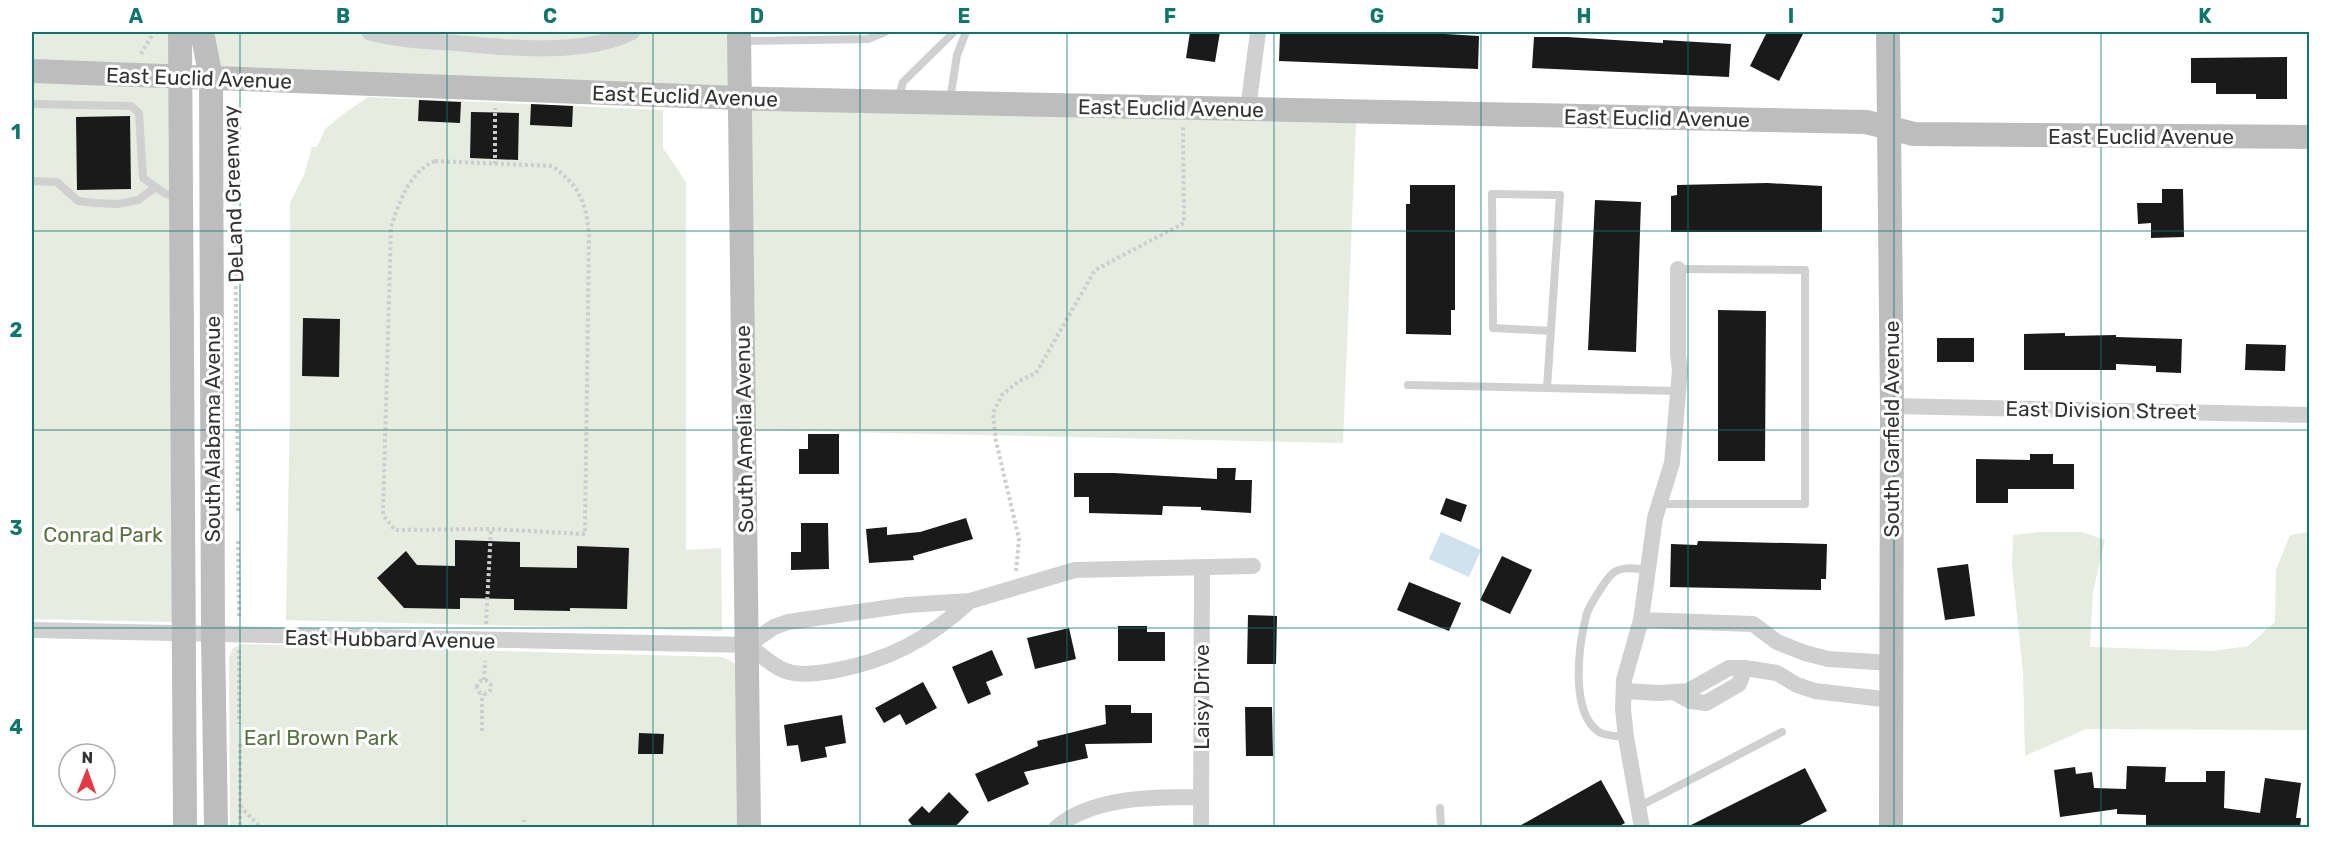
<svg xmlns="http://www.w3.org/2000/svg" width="2341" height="859" font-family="Rubik,sans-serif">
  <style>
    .green { fill: #e6ecdf }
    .water { fill: #cfe2ee }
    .building { fill: #1a1a1a }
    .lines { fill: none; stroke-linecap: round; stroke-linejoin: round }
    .path { stroke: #cdcdcd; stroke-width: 4; stroke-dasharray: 3 3; stroke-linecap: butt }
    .lane { stroke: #d0d0d0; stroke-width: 8 }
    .street { stroke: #d0d0d0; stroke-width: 16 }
    .secondary { stroke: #bdbdbd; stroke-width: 24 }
    .grid { fill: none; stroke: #0f766e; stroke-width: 1.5; stroke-opacity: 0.55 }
    .labels { text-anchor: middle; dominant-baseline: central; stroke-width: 6; stroke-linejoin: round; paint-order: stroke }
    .street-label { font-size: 21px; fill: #333; stroke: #fff }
    .park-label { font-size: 21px; fill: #56703f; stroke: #fff }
    .neatline { fill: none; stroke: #0f766e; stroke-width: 2 }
    .grid-label { font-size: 20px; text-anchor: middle; font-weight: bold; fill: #0f766e }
  </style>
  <rect width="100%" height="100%" fill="#fff"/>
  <path class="green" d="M32,32H170L171,66L32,60Z
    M212,32H729V87L218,67Z
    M32,76L165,84L170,93L176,616L171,622L32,619Z
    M368,97L663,110V148L686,182V550L721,548L722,631L286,620L290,409V203L304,175L312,147H317L325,129L342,115Z
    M748,110L1356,123L1343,443L754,430Z
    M2040,532H2082L2105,540L2093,592L2090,647L2212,651L2248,646L2275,622L2276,570L2290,535L2309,532V730L2086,729L2025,756L2023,673L2012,566L2013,535Z
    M243,644L723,657L733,662L737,667L738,827H230L229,659C230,650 233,646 243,644Z"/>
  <path class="water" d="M1441,532L1481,550L1469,577L1429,559Z"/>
  <path class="building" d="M1190,32H1220L1215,62L1186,58Z
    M1280,32L1412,34V32L1479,36L1478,69L1279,61Z
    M1767,32H1804L1779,81L1750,66Z
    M1534,37H1567L1663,43V40L1731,44L1729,77L1532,68Z
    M2287,57V99H2256V94H2216V83H2191V58Z
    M419,100L461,102L460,123L418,121Z
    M531,104L573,106L572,127L530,125Z
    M471,112L519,113L518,160L470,158Z
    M130,116L131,189L77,190L76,117Z
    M1767,183L1822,186V232H1671V196L1677,195V185Z
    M1410,185H1455V310H1451V335L1406,334V204H1410Z
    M2162,189H2183L2184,237L2151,238V223L2138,224L2137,203H2162Z
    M1595,200L1641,202L1636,352L1588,350Z
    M1718,310L1766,311L1765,461H1718Z
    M303,318L340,319L339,377L302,376Z
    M2065,333V336L2116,335V337L2182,339L2181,373L2156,372V366L2116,364V370H2024V334Z
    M1937,338H1974V362H1937Z
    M2246,344L2286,345L2285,371L2245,370Z
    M808,434H839V474H799V449H808Z
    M2030,454H2053V464H2074V489H2008V503H1976V459L2030,460Z
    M1217,468H1236L1235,480H1252L1251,513L1201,510V507L1163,506L1162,515L1089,513V497H1074V473H1114L1217,479Z
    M1446,498L1467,505L1461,522L1440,514Z
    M966,518L973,539L913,556L914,560L869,563L866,529L887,527V535L920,532Z
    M801,523H828L829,569L791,570V552H801Z
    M455,540L520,542V567L577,568V546L629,548L627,609L570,608V611L514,610V599L460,598V609L404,608L377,578L406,551L417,565L455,566Z
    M1698,541L1827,544L1826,579H1821V590L1670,587L1671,544L1697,545Z
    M1502,556L1532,570L1510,614L1480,600Z
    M1968,564L1975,616L1945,620L1937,568Z
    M1409,582L1461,603L1449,631L1397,610Z
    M1248,615L1277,616L1276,664H1247Z
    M1118,626H1147V632H1165V661H1118Z
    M1069,628L1076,659L1035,669L1027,638Z
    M992,650L1003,675L986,682L991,694L968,704L952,667Z
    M923,682L937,708L906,725L900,714L884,723L875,708Z
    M1105,705H1131V713H1152V743L1085,744L1088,758L1024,772L1029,784L988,802L975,774L1038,746L1037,741L1106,724Z
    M1245,707H1272L1273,756H1246Z
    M842,715L846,743L825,747L827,757L801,762L798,745L787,746L784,725Z
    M639,733L664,734L663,754H638Z
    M2127,766L2166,767L2165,782H2206V771H2225L2224,808L2260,813L2265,778L2301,783L2296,818H2301L2300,828H2146V815L2117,814V809L2060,817L2054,770L2075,767L2076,774L2092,772L2094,788L2126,789Z
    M1805,768L1827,811L1794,828H1685Z
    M1601,780L1625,823L1616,828H1516Z
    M949,792L969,812L954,828H914L908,820L922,806L929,813Z"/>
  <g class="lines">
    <path class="path" d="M141,54L154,32
      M234,112L238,513
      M435,161L552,166C579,185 586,202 589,234L585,534L491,529L395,530L383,515L391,227C399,202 410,171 435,161Z
      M495,164V108
      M238,541L239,617
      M1016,571L1019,539L996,441L993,413L1002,395L1019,381L1036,373L1095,270L1184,223L1183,126
      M486,624L491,529
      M239,650V724
      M477 687a7 7 0 1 1 14 0a7 7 0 1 1-14 0Z
      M484,680L485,661
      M482,731V694
      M240,744V828
      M240,806L261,828
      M524,828V820"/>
    <path class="lane" d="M742,41L868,39L885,32
      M898,99L903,82L954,32
      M950,100L957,55L966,32
      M32,104L131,106L139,113L143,178L164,193L177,198
      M32,181L57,182L78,201L95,203L118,204L138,200L156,187
      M1408,385L1678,391
      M1547,388L1560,195L1492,194L1493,328L1551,331
      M1659,504H1805V270L1678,269
      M1626,737C1618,736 1605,736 1599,732C1569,712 1579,642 1587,613C1590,605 1606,579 1612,574C1622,565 1637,569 1648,570
      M1640,806L1782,732
      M1440,808L1441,828"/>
    <path class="street" d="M369,32C397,40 425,41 455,43C507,48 584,56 632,32
      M1248,109L1258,32
      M1892,406L2310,415
      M970,601L1075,570L1253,566
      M1641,620L1753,624L1777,642L1805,653L1828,659L1891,663
      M32,630L748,645C759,653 773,667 786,671C800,676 818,673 832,671C888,661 929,639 970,601L907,605L788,622L774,627L748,645
      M1624,691L1659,693L1688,691L1729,668H1745L1777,673L1797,685L1815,691L1891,700
      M1674,692L1690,701L1706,703L1739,684L1745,668
      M1056,828C1092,796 1156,797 1201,797
      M1201,828L1202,567
      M1642,828L1626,737L1623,709L1624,680L1641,620L1655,518L1672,463L1680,370L1678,355V269"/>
    <path class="secondary" d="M180,32L185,828
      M202,32L211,78L213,635L216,828
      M739,32L749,828
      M1888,32L1892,406L1891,828
      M32,71L767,99L1866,122L1914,134L2310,137"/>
  </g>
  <path class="grid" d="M240,32V828M447,32V828M653,32V828M860,32V828M1067,32V828M1274,32V828M1481,32V828M1688,32V828M1894,32V828M2101,32V828M32,231H2310M32,430H2310M32,628H2310"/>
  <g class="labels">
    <g class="street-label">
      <text transform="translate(199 78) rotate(2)">East Euclid Avenue</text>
      <text transform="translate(685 96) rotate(2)">East Euclid Avenue</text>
      <text transform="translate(1171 108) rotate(1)">East Euclid Avenue</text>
      <text transform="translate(1657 118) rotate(1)">East Euclid Avenue</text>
      <text x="2141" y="136">East Euclid Avenue</text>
      <text transform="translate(233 194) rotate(-92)">DeLand Greenway</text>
      <text transform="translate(2101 410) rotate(1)">East Division Street</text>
      <text transform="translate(212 429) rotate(-90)">South Alabama Avenue</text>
      <text transform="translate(744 429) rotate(-91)">South Amelia Avenue</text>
      <text transform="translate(1891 429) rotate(-90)">South Garfield Avenue</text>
      <text transform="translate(390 639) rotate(1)">East Hubbard Avenue</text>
      <text transform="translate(1201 697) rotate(-90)">Laisy Drive</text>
    </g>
    <g class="park-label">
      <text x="103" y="534">Conrad Park</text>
      <text x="321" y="737">Earl Brown Park</text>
    </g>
  </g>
  <rect width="2341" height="859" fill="none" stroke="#ffffff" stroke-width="66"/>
  <g transform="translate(87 772) rotate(1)"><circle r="28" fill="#ffffff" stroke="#adadad" stroke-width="1.5"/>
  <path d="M0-4.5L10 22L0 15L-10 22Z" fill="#e63946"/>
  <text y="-9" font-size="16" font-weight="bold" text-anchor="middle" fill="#333333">N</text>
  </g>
  <rect x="33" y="33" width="2275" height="793" class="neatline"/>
  <g class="grid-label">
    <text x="136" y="23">A</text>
    <text x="343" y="23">B</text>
    <text x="550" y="23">C</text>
    <text x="757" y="23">D</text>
    <text x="964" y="23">E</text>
    <text x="1170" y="23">F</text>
    <text x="1377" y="23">G</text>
    <text x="1584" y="23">H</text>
    <text x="1791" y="23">I</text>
    <text x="1998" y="23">J</text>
    <text x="2205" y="23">K</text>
    <text x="16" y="139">1</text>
    <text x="16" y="337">2</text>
    <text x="16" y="535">3</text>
    <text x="16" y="734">4</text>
  </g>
</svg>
